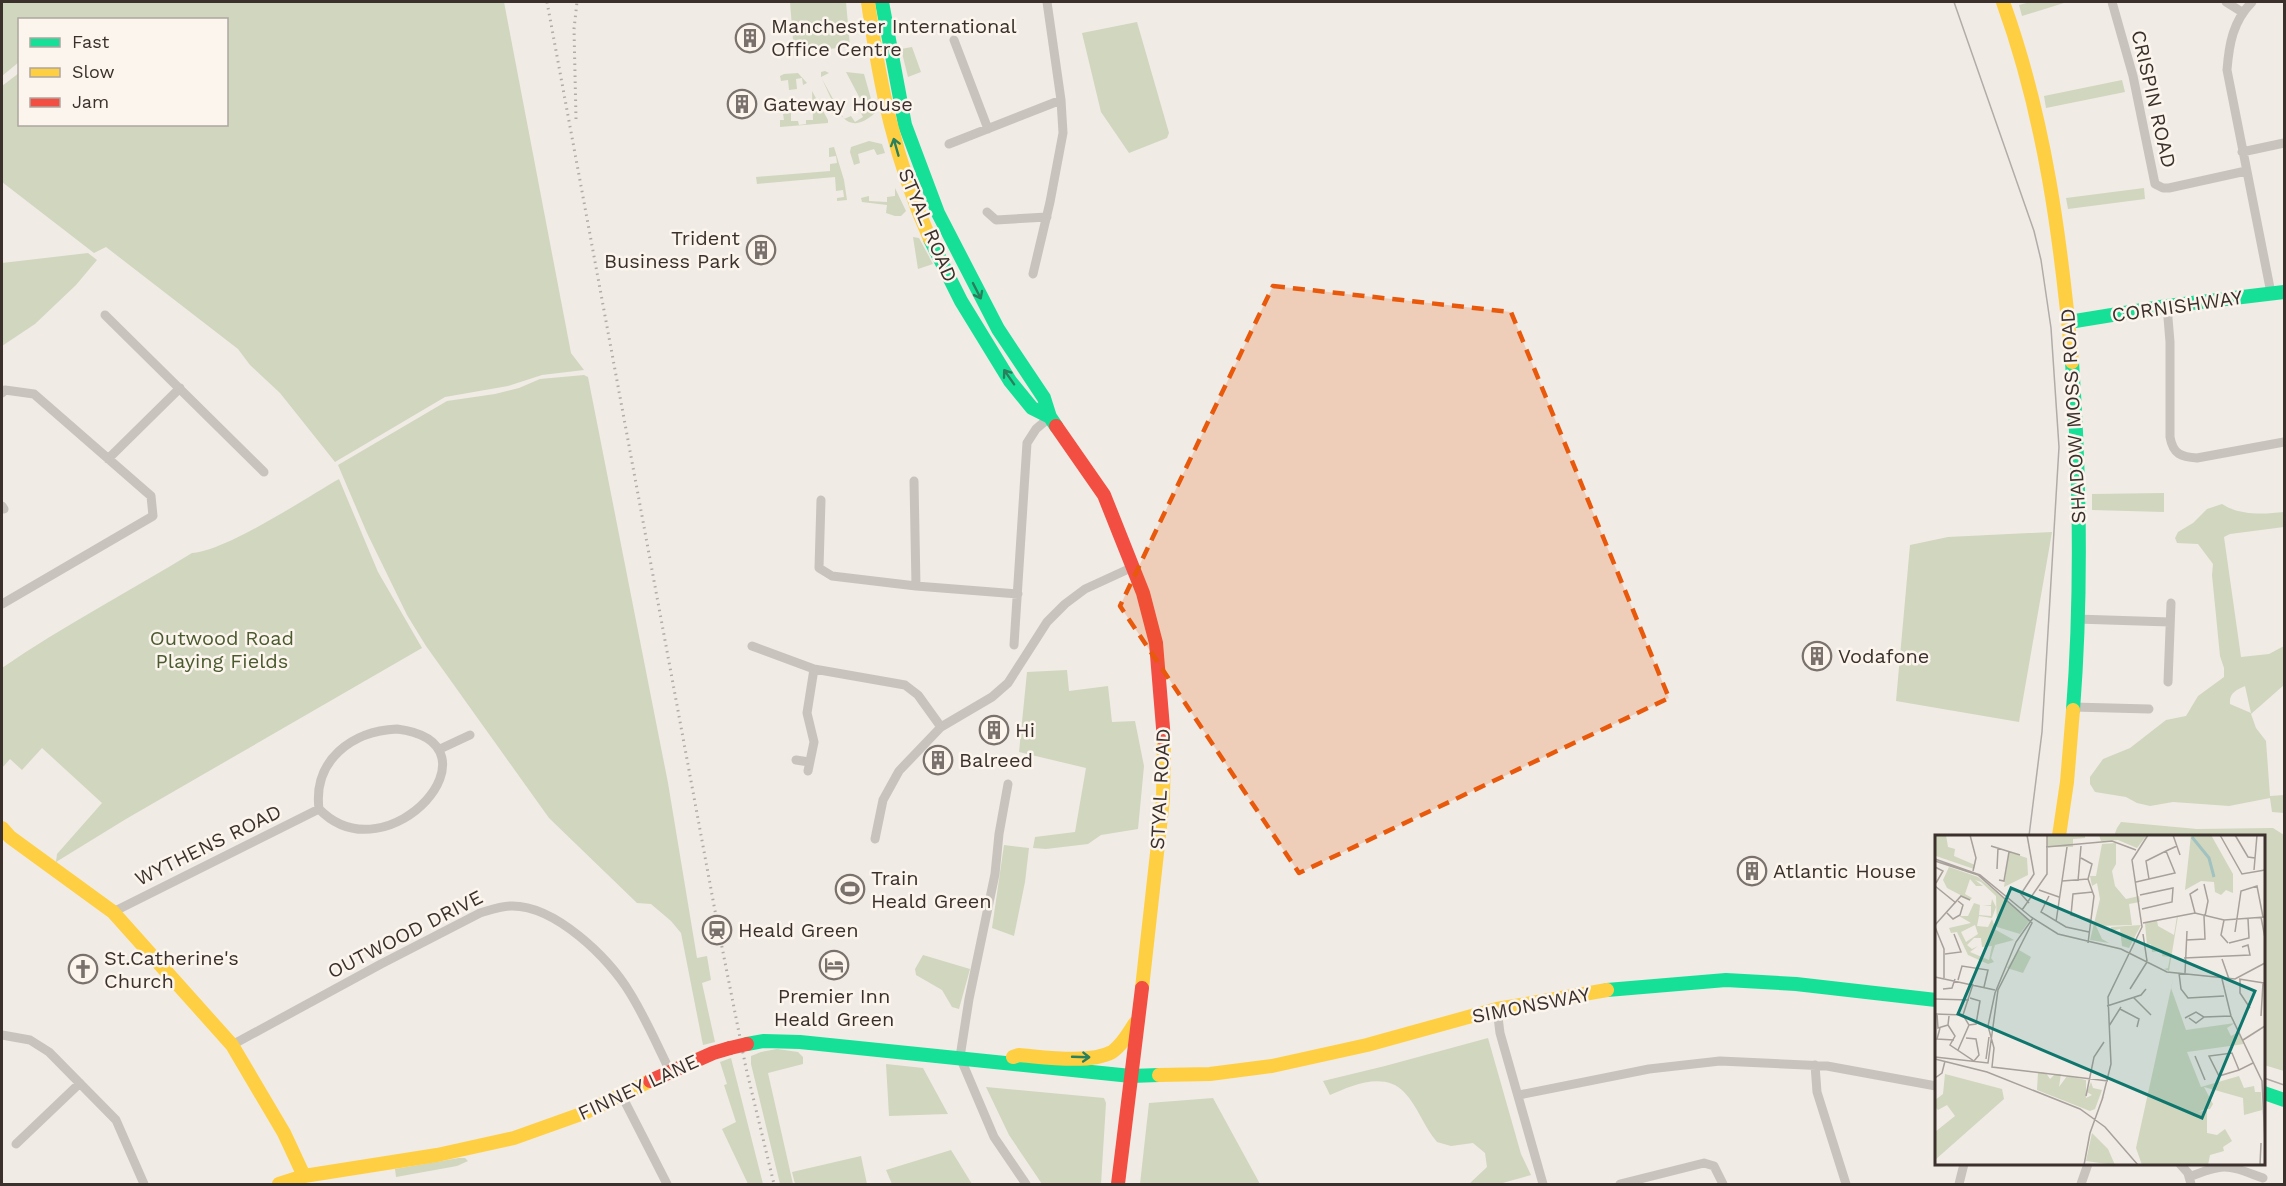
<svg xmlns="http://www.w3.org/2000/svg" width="2286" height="1186" font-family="'Work Sans',sans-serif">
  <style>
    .green { fill: #d1d6bf; fill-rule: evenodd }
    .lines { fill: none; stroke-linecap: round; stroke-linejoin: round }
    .street { stroke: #c9c3be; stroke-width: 9 }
    .fast { stroke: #16e098; stroke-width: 14 }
    .slow { stroke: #ffcf43; stroke-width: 14 }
    .jam { stroke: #f24e42; stroke-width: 14 }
    .tram { stroke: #b1aca8; stroke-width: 1.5 }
    .rail { stroke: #b1aca8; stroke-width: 3; stroke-dasharray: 1.5 4.5; stroke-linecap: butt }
    .jam-bridge { stroke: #f24e42; stroke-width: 14 }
    .oneway { stroke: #2a7f5c }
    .marked { fill: #e8590c; fill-opacity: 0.2; stroke: #e8590c; stroke-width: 4.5; stroke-dasharray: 12 8; stroke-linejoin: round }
    .labels { text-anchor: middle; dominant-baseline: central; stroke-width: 5; stroke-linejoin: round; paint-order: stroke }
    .poi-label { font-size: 20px; fill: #3b302b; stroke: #fbf5ee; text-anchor: start }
    .street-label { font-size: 20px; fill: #3b302b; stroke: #fbf5ee }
    .park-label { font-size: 20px; fill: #4a5a2e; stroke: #fbf5ee }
    .inset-river { fill: none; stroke: #a1c2c1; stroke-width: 3 }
    .inset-road { fill: none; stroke: #a8a09b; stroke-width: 1.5 }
    .view { fill: #0f766e; fill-opacity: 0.15; stroke: #0f766e; stroke-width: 3 }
    .inset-edge { fill: none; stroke: #3b302b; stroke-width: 3 }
  </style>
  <rect width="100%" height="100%" fill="#f0ebe5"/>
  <path class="green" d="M2,2H504L571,353L584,370L542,375L508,386L445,397L335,462L280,393L250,365L238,349L106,247L94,253L2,182V86L19,73L20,124H226V20H20L19,62L2,76Z
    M790,2H846L850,47L794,52Z
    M2030,2H2067L2022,16L2019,5Z
    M1137,22L1169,133L1167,138L1129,153L1101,112L1082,33Z
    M912,47L921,72L908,77L901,49Z
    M825,71L829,73L821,77L844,119L851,116L855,122L863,117L860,111L865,108L846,72L864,74L875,113C843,142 834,102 821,77V72Z
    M798,73L807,83L803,85L802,78L796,79L797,89L789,90L788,80L781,81L780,76L784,74Z
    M2122,80L2125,92L2046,108L2044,96Z
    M812,91L828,120V123L780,127V120H784L783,114L791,113V121H798L799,125L806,124V120H813Z
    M869,141L882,144L885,153L877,155L874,149L858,154L860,163L854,165L850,152L851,147Z
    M834,147L844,180L847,200L837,201V198L844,197L843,190L836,191L835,177L757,184L756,177L830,171V164L837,163L836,156L829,157V148Z
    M895,188L906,211L901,216H895L886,213L887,205L862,202L861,198L869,196V201L887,202V197L895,196Z
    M2144,188L2145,199L2068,209L2066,198Z
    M913,237L919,238L933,264L918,269Z
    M88,253L97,260L76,285L35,324L2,346V263Z
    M584,375L588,377L668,783L697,958L707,956L711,980L702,983L715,1042L703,1045L681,933L671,921L651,904L637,903L549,818L426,646L407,615L367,533L338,465L447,401L495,394L519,388L540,379Z
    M339,479L378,572L422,648L126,819L56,862L57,854L102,803L42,748L22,770L10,759L2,768V668C63,626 128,592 192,553C226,551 306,498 339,479Z
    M2164,493V512L2092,510V494Z
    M2222,504C2240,516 2265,514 2284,512V527L2230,534L2224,537L2241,657L2269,654L2284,646V685L2251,714L2256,728L2266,741L2270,796L2284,795V813L2272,812L2270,798L2229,806L2173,802L2150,806L2137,803L2126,797L2095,792L2090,784V777L2103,759L2130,748L2166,720L2186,716L2198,696L2224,677V668L2220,656L2212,575L2213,564L2198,544L2177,543L2175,538L2178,532L2193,523L2207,509ZM2245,686L2251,713L2230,704C2229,693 2236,690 2245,686Z
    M2052,532L2019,722L1896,701L1910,545L1948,537Z
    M1067,670L1069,691L1108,686L1112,722L1135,721L1144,766L1138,829L1101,835L1088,844L1046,849L1033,848L1035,837L1075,832L1086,768L1019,752L1027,672Z
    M2121,822L2197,829L2273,828L2284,835V1071L2264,1065V836H2114L2117,828Z
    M1004,845L1029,848L1025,882L1014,936L992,928Z
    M923,955L970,969L959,1009L952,1007L942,990L916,975L915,969Z
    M1488,1038L1521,1154L1531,1175L1499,1184H1469L1487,1167L1485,1153L1473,1143L1451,1146L1437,1142C1424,1127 1417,1105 1404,1092C1384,1071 1351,1086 1330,1095L1323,1081L1385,1066Z
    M777,1049L798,1052L803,1057V1064L768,1073L793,1184H780L751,1064V1056L761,1052Z
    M731,1058L763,1184H748L722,1129L736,1122L724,1085L727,1084L720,1062Z
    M886,1064L923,1068L948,1114L889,1116Z
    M986,1087L1104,1098L1106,1103L1101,1184H1042L1009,1135Z
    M1213,1098L1260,1184H1140L1149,1103Z
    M951,1150L972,1184H892L886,1170Z
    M861,1156L867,1184H795L792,1172Z
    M459,1158H465L468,1161L457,1166L396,1177L395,1169Z"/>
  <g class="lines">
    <path class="street" d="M2112,2L2133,76L2155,184L2163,188H2169L2246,171
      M2226,2L2242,12
      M2252,2C2233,21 2229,44 2227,70L2271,293
      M954,40L988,129
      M949,144L1061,100
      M2242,152L2284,143
      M987,212L996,220L1047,217
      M1033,274L1050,202L1063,133L1061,100L1047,2
      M2167,306L2170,342V437C2173,454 2181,457 2197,458L2284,442
      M105,315L264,472
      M2,393L5,390L34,394L151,496L153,516L2,604
      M108,459L180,388
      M914,481L916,586
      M821,500L819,568L832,576L916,586L1018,594
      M2,506L4,509
      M2076,619L2170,622
      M1014,645L1027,443L1036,429L1050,417
      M752,646L814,669L905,685L918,695L941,727
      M2168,682L2171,603
      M2073,707L2149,709
      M397,729C509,743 388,880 319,809C313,760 352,731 397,729Z
      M440,749L470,735
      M796,760L809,762
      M808,771L814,742L807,713L814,669
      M1008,784L999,834L995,874L969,999L960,1057L994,1137L1026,1184
      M875,839L883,800L899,771L941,727L992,697L1008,683L1047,622L1065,604L1085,589L1133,567
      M113,912L319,809
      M1497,1009L1500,1033L1543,1184
      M2,1035L30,1040L49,1052L116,1120L144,1184
      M232,1045L381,964L480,913C490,910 500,906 511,906C555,905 609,958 630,993C645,1017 657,1045 670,1071
      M1815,1065L1817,1092L1846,1184
      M1519,1095L1649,1069L1720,1061L1827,1066L1936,1086
      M622,1096L667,1184
      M16,1144L80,1083
      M2180,1164L2188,1173L2191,1184
      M2189,1177C2226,1162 2227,1165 2263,1178
      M1620,1184L1704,1163L1714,1166L1723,1184
      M1959,1184L1964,1164
      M2081,1184L2088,1164"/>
    <path class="fast" d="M882,2L905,125L938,213L998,329L1044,398L1050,417L1056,426
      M930,239L961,301L1010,381L1032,408L1050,417
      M2069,322L2167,306L2284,292
      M2072,362C2080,478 2082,594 2073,710
      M1607,990L1726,980L1796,984L1936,1000
      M747,1044L764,1041L800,1042L1131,1076L1159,1075
      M2264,1093L2284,1100"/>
    <path class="slow" d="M868,2C880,87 895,160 930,239
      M2003,2C2045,118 2061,240 2072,362
      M2,828L10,837L113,912L232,1045L284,1133L304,1176
      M2059,836L2067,782L2073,710
      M1142,988L1163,799L1164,740
      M1013,1057L1019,1055C1044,1057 1090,1064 1112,1052C1122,1045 1129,1033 1135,1023
      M1159,1075L1210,1074L1272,1066L1367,1045L1497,1009L1607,990
      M279,1184L304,1176L437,1155L514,1138L584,1113L650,1081"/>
    <path class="jam" d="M1056,426L1104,495L1143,593L1156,643L1164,740
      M650,1081L713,1053L730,1048
      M1118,1184L1142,988"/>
    <path class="tram" d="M1954,2L2034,231L2041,260L2051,328L2059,447L2042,732L2029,836
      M2264,1078L2284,1085"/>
    <path class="rail" d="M547,2L718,927L746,1068L774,1184
      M576,119L574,29L577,2"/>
    <path class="jam-bridge" d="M730,1048L747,1044"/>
  </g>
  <defs><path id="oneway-shaft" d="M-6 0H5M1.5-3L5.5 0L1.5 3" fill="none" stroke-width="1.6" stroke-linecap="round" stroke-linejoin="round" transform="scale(1.5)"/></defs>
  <g class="oneway">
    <use href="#oneway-shaft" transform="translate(896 147) rotate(-106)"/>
    <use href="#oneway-shaft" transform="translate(977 291) rotate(63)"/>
    <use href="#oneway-shaft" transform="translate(1009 377) rotate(-125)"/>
    <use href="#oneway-shaft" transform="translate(1081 1057) rotate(2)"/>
  </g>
  <path class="marked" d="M1273,286L1511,312L1669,698L1299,873L1120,606Z"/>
  <defs>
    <g id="building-ring" transform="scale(1.5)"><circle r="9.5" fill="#fbf5ee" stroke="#7a716c" stroke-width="1.5"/><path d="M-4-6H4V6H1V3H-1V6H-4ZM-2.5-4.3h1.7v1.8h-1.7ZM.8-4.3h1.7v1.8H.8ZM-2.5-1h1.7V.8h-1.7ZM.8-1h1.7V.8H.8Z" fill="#7a716c"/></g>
    <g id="stadium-ring" transform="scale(1.5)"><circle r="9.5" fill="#fbf5ee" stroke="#7a716c" stroke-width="1.5"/><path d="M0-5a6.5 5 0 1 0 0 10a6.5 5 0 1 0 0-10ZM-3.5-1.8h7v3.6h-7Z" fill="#7a716c"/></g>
    <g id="station-ring" transform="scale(1.5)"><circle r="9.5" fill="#fbf5ee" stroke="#7a716c" stroke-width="1.5"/><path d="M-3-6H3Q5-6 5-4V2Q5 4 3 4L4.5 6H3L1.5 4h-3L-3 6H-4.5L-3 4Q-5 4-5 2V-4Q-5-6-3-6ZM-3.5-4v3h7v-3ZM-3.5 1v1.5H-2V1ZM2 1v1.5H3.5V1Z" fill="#7a716c"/></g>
    <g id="hotel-ring" transform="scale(1.5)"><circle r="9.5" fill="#fbf5ee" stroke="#7a716c" stroke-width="1.5"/><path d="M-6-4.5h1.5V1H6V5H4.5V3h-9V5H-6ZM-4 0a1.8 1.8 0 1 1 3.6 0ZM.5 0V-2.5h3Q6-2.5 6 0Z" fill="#7a716c"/></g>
    <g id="church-ring" transform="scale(1.5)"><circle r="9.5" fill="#fbf5ee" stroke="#7a716c" stroke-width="1.5"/><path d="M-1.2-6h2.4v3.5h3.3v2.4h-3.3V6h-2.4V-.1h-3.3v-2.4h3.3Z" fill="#7a716c"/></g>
  </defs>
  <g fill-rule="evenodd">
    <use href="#building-ring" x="750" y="38"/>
    <use href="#building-ring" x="742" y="104"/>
    <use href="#building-ring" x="761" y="250"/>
    <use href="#building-ring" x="1817" y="656"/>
    <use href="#building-ring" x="994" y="730"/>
    <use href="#building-ring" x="938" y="760"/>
    <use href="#building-ring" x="1752" y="871"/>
    <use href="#stadium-ring" x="850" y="889"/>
    <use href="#station-ring" x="717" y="930"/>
    <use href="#hotel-ring" x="834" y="965"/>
    <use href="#church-ring" x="83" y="969"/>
  </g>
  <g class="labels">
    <g class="poi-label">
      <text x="771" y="26">Manchester International<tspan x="771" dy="23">Office Centre</tspan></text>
      <text x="763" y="104">Gateway House</text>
      <text x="740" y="238" text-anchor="end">Trident<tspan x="740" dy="23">Business Park</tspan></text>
      <text x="1838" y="656">Vodafone</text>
      <text x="1015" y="730">Hi</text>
      <text x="959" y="760">Balreed</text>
      <text x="1773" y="871">Atlantic House</text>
      <text x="871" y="878">Train<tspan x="871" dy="23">Heald Green</tspan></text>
      <text x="738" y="930">Heald Green</text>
      <text x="104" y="958">St.Catherine's<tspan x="104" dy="23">Church</tspan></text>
      <text x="834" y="996" text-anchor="middle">Premier Inn<tspan x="834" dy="23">Heald Green</tspan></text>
    </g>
    <g class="street-label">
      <text transform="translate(2154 99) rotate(77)">CRISPIN ROAD</text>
      <text transform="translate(928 225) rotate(67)">STYAL ROAD</text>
      <text transform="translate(2177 306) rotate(-8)">CORNISHWAY</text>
      <text transform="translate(2073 416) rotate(-93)">SHADOW MOSS ROAD</text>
      <text transform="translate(1160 789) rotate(-87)">STYAL ROAD</text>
      <text transform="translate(208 845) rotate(-26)">WYTHENS ROAD</text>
      <text transform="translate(405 934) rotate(-27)">OUTWOOD DRIVE</text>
      <text transform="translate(1531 1005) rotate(-11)">SIMONSWAY</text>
      <text transform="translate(638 1087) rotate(-25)">FINNEY LANE</text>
    </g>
    <g class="park-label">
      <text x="222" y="638">Outwood Road<tspan x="222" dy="23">Playing Fields</tspan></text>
    </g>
  </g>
  <g transform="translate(1935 835)">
    <rect width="330" height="330" fill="#f0ebe5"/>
    <path d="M0,0H11L13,12L20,14L19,21L40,30L39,34L1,21ZM112,0H150V3L138,4V12H112ZM164,0H212L202,13L183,5L166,6ZM256,0H276L298,39V58L291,55L286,60L280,57L279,47L266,46L250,55ZM181,8V29L177,36L180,51L191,64L204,61L205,67L194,69L197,90L161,91L167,104L174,108L155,105L165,64L162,48L157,51L155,41H161L167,9ZM74,17L92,23L93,40L69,52ZM14,32L43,42L95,85L85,99L62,92L61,61L46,47L40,45L48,51H41L35,44L30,59L37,63L35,65L12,53L8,45ZM57,64L61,72L57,83L44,81L42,91L53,92L57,84L61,95L79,105L60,110L56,123L59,127L53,129L33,120L22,97L16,98L14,93L36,88L24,81H33L39,68L45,70L44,80L56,81V71H48L56,70ZM40,90L43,99L31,107L26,97ZM39,103H46L47,112L57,111L54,125L35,117L43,111L37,114L32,110ZM242,81H243L234,136L229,134L233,133L235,122L227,121L228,116L217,117L216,109L212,110L210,88L222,85L223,91L239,100ZM206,90L194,113L187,111L185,94L176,96V92ZM84,115L96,122L88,138L72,133ZM239,140L236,153L251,195L300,188L292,193L296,201L304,197L309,209L252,217L266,252L304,241L309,253L319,251L320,257H326L327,275L309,280L308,263L269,252L278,269L275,274H270L263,277L272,275V298L282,300L290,294L297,306L288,312L289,316L275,320L273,330H207L201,313ZM103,237L111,238L115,244L120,239H126L124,252L132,241L151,245V263L157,260L152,257L156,247L158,253L167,255L160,274L155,276L102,255ZM10,239L67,254L69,264L0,325V297L20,281L12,270L3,275L0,272V265L8,259ZM157,298L173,314L180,330L151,326Z" fill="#d1d6bf" fill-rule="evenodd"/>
    <path class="inset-river" d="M257,2L274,23L279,42"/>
    <path class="inset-road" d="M35,0L41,23L38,36M92,0L99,39L86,59L94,68M238,0L245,20M285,0L307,39L330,35M300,0L313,22L320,23M56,11L85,20M111,12L177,6L201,15M146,23L157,29L153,44L159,61L153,108M0,24L45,40L96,82L123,99L186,114L232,137L300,144L330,128M0,26L43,40L97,88L63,155L53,228L0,222M0,32L8,36L1,48M62,34L63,13M319,35L322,0M214,44L211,26L231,16M64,45L69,46L74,17M127,46L153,44M143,46L146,11M201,47L240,38L231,16L242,11M269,49L273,66L270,81M0,51L21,68M104,55L124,62M205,60L238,53L237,67L207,74M114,61L106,77L131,92L154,97M87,75L112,39V0M12,78L18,84L25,80L28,70L23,66M260,78L255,59L263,54M326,82L330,103M98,83L81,107L60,158L53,191L59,213L57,232L173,246M156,85L136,80L138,59L158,57M289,85L286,100L293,108M121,87L132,12M208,88L260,78L289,85L330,82M0,90L26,61L35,65M0,92L9,114V143M300,97L306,56L322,51L328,82M208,99L212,126M251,105L270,104L269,81M294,108L314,103L313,84M10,119L26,117L19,99M249,123L315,120L313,110L307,112M287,124L294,144M244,138L246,154L253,163L289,161M250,138L252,96M0,142L60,155M287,144L296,181L327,246L330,308M304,144L329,148M23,145L27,131L53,135L49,152M305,145V158L315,173M8,154L17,153L20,144M195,154L212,127M199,163L216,180M0,164L34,165M172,171L206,160L211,154M185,174L204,184L202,192M0,179L28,180L38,149M2,179L3,193L13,190M14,181L13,190L20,201L15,210L39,226L44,220L41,204L31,203M326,181L328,148M269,182L296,181M250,183L261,177L269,182L261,188L254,183M34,190L41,189L45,166L35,163M174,191L186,172M5,193L2,204L19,205M308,205L330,191M23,215L34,190L28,180M260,221L270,245M0,224L52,237L145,274L170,292L203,330M51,224L54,202M304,235L297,218L274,221L284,241L304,235L318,228M0,243L7,238L10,226M151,261L159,222L169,207M167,265L176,229L173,162L207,92L197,25L213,0M149,330L155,298L168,262M325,330L326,308"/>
    <path class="view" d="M76,53L320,156L267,283L23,179Z"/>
    <rect width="330" height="330" class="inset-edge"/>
  </g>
  <rect width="2286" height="1186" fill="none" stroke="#3b302b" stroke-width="6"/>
  <rect x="18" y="18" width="210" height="108" fill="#fbf5ee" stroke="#aea6a0" stroke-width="1.5"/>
  <rect x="30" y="38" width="30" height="9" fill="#16e098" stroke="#aea6a0" stroke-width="1.5"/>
  <text x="72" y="48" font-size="18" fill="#3b302b">Fast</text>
  <rect x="30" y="68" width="30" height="9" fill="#ffcf43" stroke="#aea6a0" stroke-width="1.5"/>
  <text x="72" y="78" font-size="18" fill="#3b302b">Slow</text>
  <rect x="30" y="98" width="30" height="9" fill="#f24e42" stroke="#aea6a0" stroke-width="1.5"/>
  <text x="72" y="108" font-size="18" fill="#3b302b">Jam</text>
</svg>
